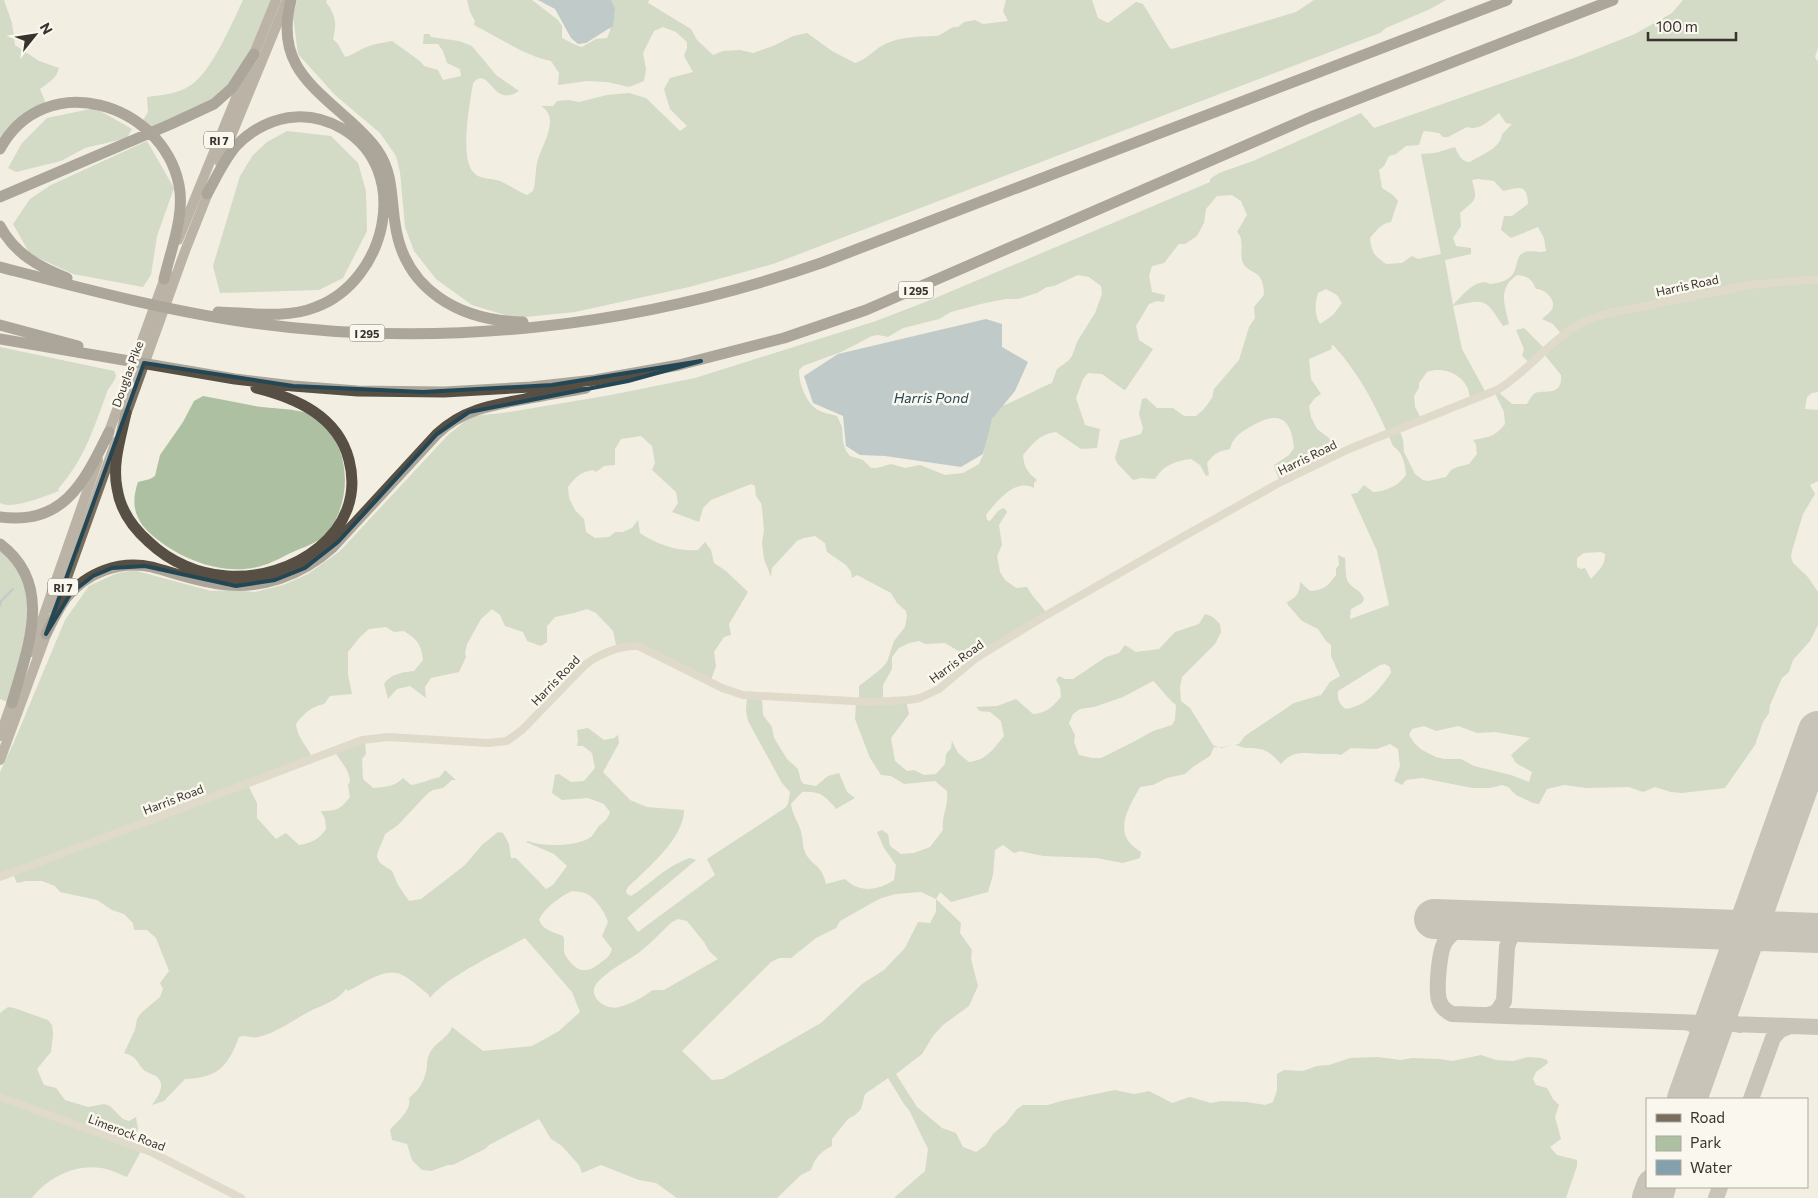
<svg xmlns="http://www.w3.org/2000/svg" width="1818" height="1198" font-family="Commissioner,sans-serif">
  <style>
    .green { fill: #aec0a2; fill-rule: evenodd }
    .water { fill: #83a0ac }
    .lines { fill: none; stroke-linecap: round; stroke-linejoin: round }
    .stream { stroke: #83a0ac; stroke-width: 2 }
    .taxiway { stroke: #959086; stroke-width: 16 }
    .runway { stroke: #959086; stroke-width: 40 }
    .minor { stroke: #c9c1ae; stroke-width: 8 }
    .major { stroke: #796e5e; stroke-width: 10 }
    .highway { stroke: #584f44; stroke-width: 11 }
    .marked { fill: none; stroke: #244756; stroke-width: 4; stroke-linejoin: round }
    .labels { text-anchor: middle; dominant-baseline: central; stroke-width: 5; stroke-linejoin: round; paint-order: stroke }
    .shield { fill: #f9f7ee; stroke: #726e66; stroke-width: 1 }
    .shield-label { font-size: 11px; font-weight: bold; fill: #38332c }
    .street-label { font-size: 12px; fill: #38332c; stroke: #f9f7ee }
    .water-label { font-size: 14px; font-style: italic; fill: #244756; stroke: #f9f7ee }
  </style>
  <rect width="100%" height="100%" fill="#f2eee1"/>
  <path class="green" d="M0,0H4L12,23L15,45L39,61L59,68C57,78 48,83 40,89L47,106L0,146Z
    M243,0H271L243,69L226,93L149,133L140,125L148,112L147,97C162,95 178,94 191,85C212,71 232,23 243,0Z
    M297,0H327L326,2C336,16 337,23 333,39L338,44L345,57C353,55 357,51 364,48C373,44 382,43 392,41L420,61L424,66L438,70L443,80L461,76L460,69L447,63L443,51L438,44H423L424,34H429L431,37L459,41L472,46L496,75L519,91C492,109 490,64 473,83C470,102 459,159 474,173C481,180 492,178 500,181C509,185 517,191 527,195L533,191C536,182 535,173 537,163C540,147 562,119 541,106H553L557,101L569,100L579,102L607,95L629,93L646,98L680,131L687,126L670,109L664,89L670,78L693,72L684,56L687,48V42L676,32L663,27L654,31L643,53L646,69L644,81L629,87L607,82L587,81L558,85L559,73L551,61L539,58L522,51L474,25L475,21L470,12L467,0H532L558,20L562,26V38C569,41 574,45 582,47L596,39L607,38L610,31L611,0H649L648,3L691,29L697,40L713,55L723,51L740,50L753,53L773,46L793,36L807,33L832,51L855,63C867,60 874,49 885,44C902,36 919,37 936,36C944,35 949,26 958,27L964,22L975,20L983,24L1008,21L1003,11L1006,0H1092L1098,18L1108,23L1136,2L1143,4L1169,47L1172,49L1296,12L1314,0H1446L1430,9L1386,28L1380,33L773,264L689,287L575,312L515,318L472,305L436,279L414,251L405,227L400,172L396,156L380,133L335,95L298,54L293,16Z
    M1683,0H1818V48L1815,57L1818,62V392L1812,393L1807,397L1805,409L1818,410V481L1810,485L1815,494L1803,514L1792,551L1791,557L1793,563L1807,576L1818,592V625L1810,641L1793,660L1789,672L1782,678L1770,705L1769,713L1763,722L1755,745L1725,788L1682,793L1671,792L1655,787L1643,792L1629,787L1586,788L1564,785L1547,789L1539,804L1533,803L1516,795L1508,787L1502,785L1490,788H1472L1422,778L1406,780L1402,785L1394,781L1400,766L1398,749L1390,744L1377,749L1351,748L1341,755C1335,753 1332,754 1326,754C1308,754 1294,748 1281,764C1268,750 1264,748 1246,748C1242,748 1239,745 1235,745C1227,746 1222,748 1214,747L1210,756L1194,766L1185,774L1167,778L1153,785L1140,787C1132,802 1116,825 1129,842C1132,846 1137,849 1141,852L1140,858L1123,863L1096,858L1043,856L1020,851L1014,853L1003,845L995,850L993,875L988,892L951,902L940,892L936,899L961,923L960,933L972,950L971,959L978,986L969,1006L943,1025L933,1036L922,1054L896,1074L917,1107L942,1128L956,1133L963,1147L976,1152L986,1145L993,1134L1006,1123L1017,1109L1023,1105H1048L1061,1101L1115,1090L1134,1094L1149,1091L1172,1103L1190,1097L1211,1103L1221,1101L1247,1102L1265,1105L1273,1102L1277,1090V1074L1284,1070L1303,1071L1317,1066L1329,1065L1350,1058L1378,1057L1401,1060L1412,1058L1439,1059L1453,1061L1481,1055L1496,1060L1513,1061L1528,1057L1541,1058L1547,1060L1548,1063L1536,1072L1533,1079L1536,1085L1547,1088L1553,1099L1559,1105L1555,1117L1561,1139L1550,1147L1557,1155L1577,1160V1166L1566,1198H894L925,1171L928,1149L909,1110L904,1104L888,1078L865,1094L861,1109L855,1115L848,1119L832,1139V1146C821,1151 814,1159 811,1170L801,1175L777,1198H677L656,1183L639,1180L601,1165L582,1173L579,1165L562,1146L551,1139L539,1119L489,1145L485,1149L453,1165H448L431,1171L422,1170L412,1160L407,1144L392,1140L390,1130C398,1120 412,1111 409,1098C420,1089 425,1080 427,1067C427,1063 427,1058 429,1055C433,1043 448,1039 452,1027L483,1051L532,1046L559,1031L580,1012L572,992L525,938C501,951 444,978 430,998L428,994C420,988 411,979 402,975C386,966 363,984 348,991L346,989C337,1001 323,1005 310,1011C293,1020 277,1033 258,1037C251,1039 246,1034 239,1037C228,1067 217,1078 185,1079L164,1101L152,1105C158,1097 167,1084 156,1076C153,1074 148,1073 145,1071C136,1063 139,1057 124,1053L135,1030L137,1019L141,1013L160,997L163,989L160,983L169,971L156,938L147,930H134L133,923L124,914L112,910L97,900L60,892L55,886L42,881H26L17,883L12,872L0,876V772L14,742L65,620L89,586L115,574L133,570L211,591L231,590L255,592L283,585L308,574L340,551L449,434L472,416L503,413L611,395L695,378L876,321L933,299L1210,182V179L1219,173L1253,161L1361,113L1374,128L1574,58L1635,34L1672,13ZM1499,113L1506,123L1512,124L1502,134C1501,148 1481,155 1470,162C1461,162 1458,154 1455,147L1435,153L1421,154L1441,254L1418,259L1412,256L1402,263L1386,264C1374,255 1372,254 1370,238C1376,231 1381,223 1391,222L1398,201L1393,195L1382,188L1379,170L1384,166L1389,156L1396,154L1406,146L1419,145L1423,132L1425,131L1439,133L1443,137H1448L1467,127C1480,131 1488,121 1499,113ZM1478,179L1494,181L1503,191C1518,188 1527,182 1528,204L1512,216H1504L1501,230L1511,238L1538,227L1544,238L1546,251C1539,254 1530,249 1523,253C1511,259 1525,281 1490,284C1477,276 1461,297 1453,305L1445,260L1471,254V248L1456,246L1453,238L1461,226L1460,213C1476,199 1478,201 1472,180ZM1232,195L1241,201L1247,215L1237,232C1245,239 1239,253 1243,263C1246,270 1254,271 1259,276C1263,281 1264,289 1264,295L1254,307L1255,318L1249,327L1239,360L1214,389L1212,398L1204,409L1196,416H1184L1173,408H1157L1146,398L1142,399L1139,414L1143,428L1141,434L1120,440L1115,458L1117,463L1133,480L1141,478L1155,479C1163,465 1176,461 1191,459L1200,465L1206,476L1209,475L1207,463C1215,453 1217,452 1230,449C1232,438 1241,432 1250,427C1277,411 1291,415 1294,448L1289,455L1274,465L1275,470L1280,481L1338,453L1333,441L1317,429L1311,417L1309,406L1315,398L1321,394L1311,379L1309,359L1332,349L1331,345L1334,346C1360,374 1378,410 1393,446C1403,453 1405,463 1406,475C1398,486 1387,491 1373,492L1364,485L1357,493L1351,494L1377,551L1389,605L1350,619L1351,609L1362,603L1364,599C1361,589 1350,588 1347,580C1345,573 1346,564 1345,558L1338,555L1339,565L1336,569V575C1328,586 1324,590 1310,591L1300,582C1300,593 1296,598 1287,602L1288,605L1302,621L1318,629L1326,641L1331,645V656L1340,676L1330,682L1321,695L1294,703L1245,736L1239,744L1221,748L1213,745L1190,708L1181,701L1180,687L1182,677L1215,644L1221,632L1220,624L1213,617L1205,614L1199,624L1175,632L1159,649L1136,652L1125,645L1119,653L1106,657L1073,679H1065L1059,676L1056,680L1060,687L1061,697C1052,707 1047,713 1033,714L1016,699L997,706L976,707L980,711L990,712L1001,721L1004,736C993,749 987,760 969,762L958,753L952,741L951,748L946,754L945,764L936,774L924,775L914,770L907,771L895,761L891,738L909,714L906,701L883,700V685L892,669V657L899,648L909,643L919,641L925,644L945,643L960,652L968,665L1047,614C1041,604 1032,597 1027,587L1016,588L1005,580L1000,572L997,556L1002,545L999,525L1007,512L1006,510L1003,508L998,511L990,521L987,520L986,515C997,501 1015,478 1034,488V483L1037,480C1027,472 1024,467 1023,455C1033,443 1040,434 1056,432L1081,449L1097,448L1100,429L1085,425L1076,398L1083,379L1088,373L1102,374L1124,390L1126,389L1153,349L1139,340L1136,326L1149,304L1157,301L1164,302L1165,295L1152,292L1149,276L1152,266L1164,263L1179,244H1185L1197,236L1204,223L1206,209L1217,196ZM1078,275L1089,277L1101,286L1102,294L1095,313L1077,342L1072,356L1068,361L1057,369L1052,383C1040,387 1002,409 994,408L993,418L985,429L983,441L984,453L979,464L963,473L945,475L920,465L905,468L891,464L877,468H871L863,460L850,456L846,451L843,442L842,427L837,416C831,414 823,413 818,410C805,402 799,383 799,370L803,366L841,352L872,336L878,335L888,337L903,328L939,319L951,312L981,304L1005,299H1018L1037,293L1047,287L1054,286ZM1517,275C1528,276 1532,279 1536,289C1544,289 1554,297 1553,306C1553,311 1546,315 1542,319L1553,324L1563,336L1546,350L1524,328L1516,330L1524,349L1522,356L1531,364L1544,354L1561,375C1563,398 1542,389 1535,393C1531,396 1529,400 1527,404H1512L1496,390L1494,391L1504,412L1505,424C1495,437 1489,437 1473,440L1476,444L1477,454L1469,464L1457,467L1451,470L1446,477L1428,481L1423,480L1415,474L1404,452L1403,440L1399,429L1422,420L1415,407L1414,396L1419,388V383L1427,372C1441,367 1458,372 1466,385C1469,389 1469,396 1471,400L1486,393L1462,349L1453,306C1485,299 1485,298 1503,326L1509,324C1505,305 1497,289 1517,275ZM1326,289L1337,295L1342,303L1333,315L1320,324C1314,315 1315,303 1318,293ZM641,436L652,446L655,463L652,470L676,492L678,503L672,512L699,522L703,508L711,500L751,484L755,486L756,496L761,503L762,508L764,530L762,543L764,559L771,577L772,568L797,541L804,538L815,536L825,543L827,552L846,565L851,572L852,578L857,575L891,593L897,603L906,611L907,616L905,627L894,641L887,662L881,669L859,686V700L856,702L855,719L870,758L881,775L891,776L904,784L935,781L947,791C949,806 941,816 943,830L930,847L914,853L901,854L890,846L888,834L882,830L877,832L884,848L896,865L894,880C878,891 859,893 845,879L826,884C822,866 816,868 807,856C803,850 803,843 802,837C801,825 792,816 791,804L802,792C819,791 825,795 836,809L855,798L847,792L839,773L828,776L816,786L804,784L801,781L798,769L787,759L774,738L772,727L763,715L762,698L747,696L746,711L748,721L782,783L790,792L788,804L785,808L707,859L715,875L638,932L627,918L696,860L690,858C675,863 661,873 648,884C642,888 638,892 631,896L627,894L626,891L628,887C647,869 684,838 684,810L647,807L630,800L603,772L619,743L618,735L614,738L604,740L588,728L577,730L578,741L577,746H583L592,753L595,768L584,781L571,782L559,774L555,775L552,793L562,800L588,798L604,804L610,812C608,820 603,822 598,827C596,830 594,834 591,837C577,847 543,847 528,841L526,842L554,854L567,866L553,885L546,889L516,858H511L509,844L503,833L498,832L482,845L465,865L434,889L421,899L409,901L398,885L392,871L380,863L377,857C378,848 383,842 385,834L398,825L428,793L433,790L443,788L452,780H456L445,770L440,777C429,779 421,784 411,785L403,778C395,787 384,787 373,788L363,779L362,759L366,754L365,740L334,750C340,762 349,768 350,781L348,785L350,797C340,810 336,811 321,811L325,819L326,829C319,839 312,843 299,845L286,833L276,839L257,818V803L247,783L312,757C306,745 297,737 296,724C304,713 311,707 324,704L330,696L352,694L348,675V652L360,637L369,629L386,627L394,632L404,631C418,640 421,644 423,660L414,671C403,672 390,674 384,684L388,699L397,689L410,686L426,698L425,687L431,678L459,672L466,657L465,653L467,644L481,619L492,609L500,615L505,626L523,632L527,641L541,646L547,642V626L555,617L574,613L587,609L596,613L613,631L617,649L644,648L711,680L716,666L714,652L724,637L731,635L729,624L748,592L726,571L714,563L711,550L705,542L698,550C679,552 655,544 640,533L638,520L632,528L623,532H615L609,537L595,538L586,532L584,519L575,510L569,498L568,487C575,477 581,472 593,470L596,472L604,466L615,465V449L621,439ZM1601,552L1605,554C1606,565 1598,571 1591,579L1585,568L1581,569L1577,567V558L1584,553ZM1385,664L1390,667L1391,673C1378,691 1368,705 1346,709C1339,705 1337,698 1338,691L1380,665ZM1153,681C1161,688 1167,698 1176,705L1175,720L1172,725L1153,731L1135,741L1101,758H1092L1079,755L1074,742L1075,735L1069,723L1073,714L1080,709L1094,707L1123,697ZM1424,726L1436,731L1458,726L1477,733L1495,732L1530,738L1511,755L1516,763L1532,772L1529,782L1511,775L1474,766L1461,759H1444L1436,757L1422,750L1415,744L1409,735L1412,729ZM572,891C576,891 581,892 585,893C595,897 605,912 608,922L602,936L612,949C610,957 605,959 599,964C586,974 577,972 567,958C561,951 566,943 563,936C553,932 543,930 539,920C543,909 561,896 572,891ZM921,892L936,899V912L930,923L918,922L905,948L884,970L862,984L821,1023L723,1079L712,1080L682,1051L771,962L779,958H791L816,938L836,928L840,921L879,899L895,894ZM678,919L687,921L704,942L709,951L718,959L664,990H653C643,997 631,1004 619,1007C606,1011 586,996 597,983C609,969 626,962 641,951C652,942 662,931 672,922Z
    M95,108L132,129L127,138L85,148L61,161L16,172L8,168L22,143L47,118Z
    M287,131L331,136L358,163L366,191L367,231L343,278L319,290L220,293L213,266L240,176L253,155L267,142Z
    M147,141L174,188L157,236L151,275L143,287L73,274L30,254L13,224L30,199L51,185Z
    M0,347L114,371L116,375C115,382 110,385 107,392C94,428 84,460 58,489L59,491C45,496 13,510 0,503Z
    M203,396C221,399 238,403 255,406C271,409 298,408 311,415C350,438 354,495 330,529C322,541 307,546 295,551C285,555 275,562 264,565C229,577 186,562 158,540C137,524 129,508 138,482L150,479L155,476L160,455L183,422L194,401Z
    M0,545L24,575L31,623L8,702L0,699Z
    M8,1007L14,1008L48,1020L52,1025L53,1034L51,1052L37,1069L44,1085L56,1088L65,1100L88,1107L104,1104L110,1106L123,1119L129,1121L136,1117L138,1129L133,1144L141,1151L127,1177C119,1174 110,1169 101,1168C75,1164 47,1178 32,1198H0V1013Z"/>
  <path class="water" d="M538,0H611L615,9L613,26L586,43L578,44L571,38L555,9Z
    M986,319L1002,324V347L1028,362L1015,391L992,419L983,454L961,467L885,456L860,455L846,446L843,416L813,403L804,376L838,354Z"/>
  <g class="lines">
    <path class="stream" d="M0,606L1,601L13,589"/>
    <path class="taxiway" d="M1472,921C1462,926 1451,932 1445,942C1439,952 1436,989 1439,1000C1441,1007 1446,1011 1452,1014L1818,1027
      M1722,1000C1721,1014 1727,1021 1740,1025
      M1488,1015L1497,1012L1504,1001L1507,947C1511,931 1521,927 1536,923
      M1689,1023C1700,1026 1706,1034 1706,1045
      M1751,1099L1773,1038L1780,1030L1790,1026
      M1716,1198L1720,1187"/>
    <path class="runway" d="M1434,919L1818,933
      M1687,1099L1818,731
      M1652,1198L1656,1187"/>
    <path class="minor" d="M0,877L362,740L388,737L488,743L507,741L522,730L585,665C599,654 620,645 638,646L722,688L743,695L870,702L909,700L920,698L939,689L976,658L1043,617L1186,535L1277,484L1349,449L1499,389C1525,373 1544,348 1570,330C1580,322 1593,318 1605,314L1750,285L1818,279
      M0,1097L151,1152L241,1198"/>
    <path class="major" d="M220,163L287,0
      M178,240L276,0
      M124,420L185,251L210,188
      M106,440L167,272
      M55,611L116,441
      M31,652L98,460
      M0,736L14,696
      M0,760L49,627"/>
    <path class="highway" d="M291,0C275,61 309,84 349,120C360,130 370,139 378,151C393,173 391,197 395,223C404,291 461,321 523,322
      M0,149C44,67 162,102 179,185C185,215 171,249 164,279
      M207,194C216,178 224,160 236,146C252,129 274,118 296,117C313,116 329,121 343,129C413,171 386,281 316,307C287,319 250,313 218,312
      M0,197L171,124L214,104L232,88L254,54
      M0,226C15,254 39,267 67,278
      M0,267C81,288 163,310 246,322C439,350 637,327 821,263L1507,0
      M0,325L78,346
      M0,339L235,379L293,386L358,391L444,392L531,387L595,380L679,365L784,338L866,310L1311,117L1613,0
      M126,413C121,437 112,463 117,488C120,509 133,528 149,542C170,562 198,574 227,576C291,581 368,533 349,460C338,416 296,398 256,388
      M0,517C65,526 85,480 109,432
      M0,544C55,585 27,649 12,703
      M46,634C52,622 58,609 66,598C87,572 120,560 152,567C174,573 196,581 219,584C260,590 301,576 332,548L437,434C462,410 491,405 525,399C545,395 565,392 586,388"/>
  </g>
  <path d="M0 0H1818V1198H0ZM701,361L628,381L469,412L437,434L338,542L305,568L275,580L236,586L145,566L112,568L93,576L71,593L46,634L144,363L293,386L423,392L552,385Z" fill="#f2eee1" fill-opacity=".55" fill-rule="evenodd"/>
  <path class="marked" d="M701,361L628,381L469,412L437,434L338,542L305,568L275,580L236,586L145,566L112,568L93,576L71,593L46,634L144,363L293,386L423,392L552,385Z"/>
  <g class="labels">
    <g class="shield">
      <rect x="204" y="131.5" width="30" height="17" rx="4"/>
      <rect x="898.5" y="281.5" width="35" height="17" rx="4"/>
      <rect x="349.5" y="324.5" width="35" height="17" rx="4"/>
      <rect x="48" y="578.5" width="30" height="17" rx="4"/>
    </g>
    <g class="shield-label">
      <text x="219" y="140">RI 7</text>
      <text x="916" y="290">I 295</text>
      <text x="367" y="333">I 295</text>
      <text x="63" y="587">RI 7</text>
    </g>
    <g class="street-label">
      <text transform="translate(1687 285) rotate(-12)">Harris Road</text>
      <text transform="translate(127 374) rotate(-70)">Douglas Pike</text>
      <text transform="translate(1307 457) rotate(-26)">Harris Road</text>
      <text transform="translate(956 661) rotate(-36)">Harris Road</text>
      <text transform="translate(555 680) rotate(-46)">Harris Road</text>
      <text transform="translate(173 799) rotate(-21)">Harris Road</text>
      <text transform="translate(127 1132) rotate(21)">Limerock Road</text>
    </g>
    <g class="water-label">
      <text x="931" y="397">Harris Pond</text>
    </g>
  </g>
  <rect x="1646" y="1098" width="162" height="90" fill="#f9f7ee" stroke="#aca9a0"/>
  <rect x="1656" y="1114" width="25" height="8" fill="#796e5e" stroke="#aca9a0"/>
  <text x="1690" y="1123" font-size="15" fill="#38332c">Road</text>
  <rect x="1656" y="1136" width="25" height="15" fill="#aec0a2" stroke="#aca9a0"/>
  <text x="1690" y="1148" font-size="15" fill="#38332c">Park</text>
  <rect x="1656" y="1160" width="25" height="15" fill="#83a0ac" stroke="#aca9a0"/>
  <text x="1690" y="1173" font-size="15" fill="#38332c">Water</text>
  <g transform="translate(35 35) rotate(60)" stroke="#f9f7ee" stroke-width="4" paint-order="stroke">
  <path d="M0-4L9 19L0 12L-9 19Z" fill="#38332c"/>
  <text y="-8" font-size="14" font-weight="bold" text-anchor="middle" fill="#38332c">N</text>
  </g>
  <path d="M1648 32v8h88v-8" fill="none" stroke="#38332c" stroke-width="2.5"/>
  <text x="1656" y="32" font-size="15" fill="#38332c" stroke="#f9f7ee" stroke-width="4" paint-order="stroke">100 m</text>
</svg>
